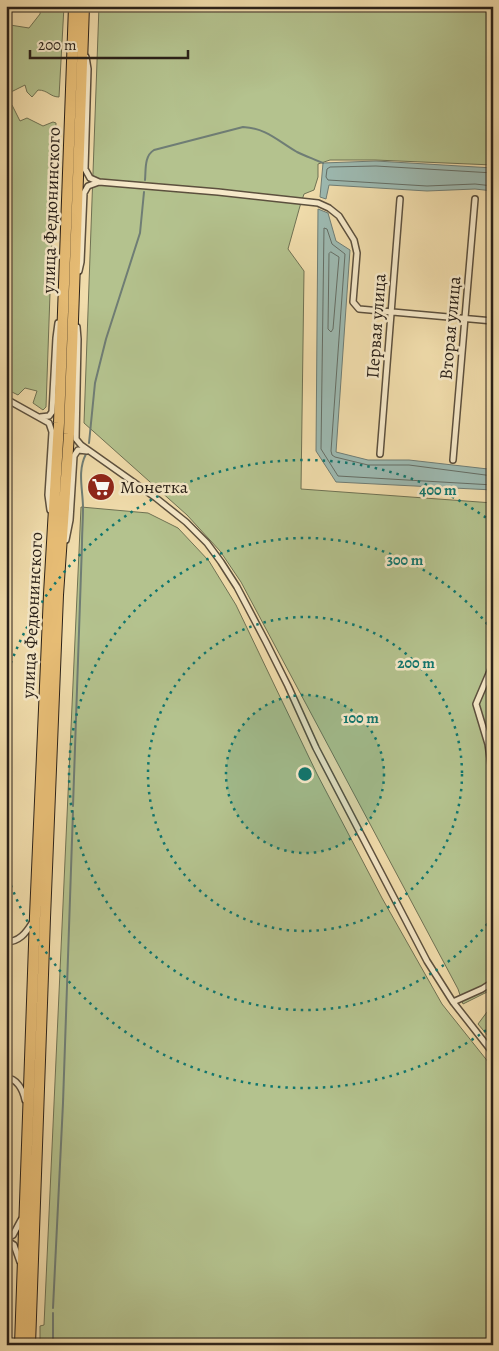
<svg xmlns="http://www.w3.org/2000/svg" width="499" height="1351" font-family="Alegreya,serif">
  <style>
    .green { fill: #b4c28e; stroke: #6f7254 }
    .water { fill: #9dbab2; stroke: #6f7d75 }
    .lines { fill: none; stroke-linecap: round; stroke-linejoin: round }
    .shore { stroke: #646e66; stroke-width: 1 }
    .stream { stroke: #6f7d75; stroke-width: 2 }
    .street-casing { stroke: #5c503e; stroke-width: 8 }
    .highway-casing { stroke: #2a2119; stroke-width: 12 }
    .street { stroke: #f6e9c9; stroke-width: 5 }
    .highway { stroke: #e8be76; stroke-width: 10 }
    .ring { fill: none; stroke: #0f766e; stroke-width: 2.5; stroke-dasharray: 2.5 5 }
    .labels { text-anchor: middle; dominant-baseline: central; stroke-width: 5; stroke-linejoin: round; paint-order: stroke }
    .street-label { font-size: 18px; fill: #2a2119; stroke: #f6e9c9 }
    .poi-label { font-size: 18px; fill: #2a2119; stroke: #f6e9c9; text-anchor: start }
    .centre { fill: #0f766e; stroke: #f6e9c9; stroke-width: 2.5 }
    .ring-label { font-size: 15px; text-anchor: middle; font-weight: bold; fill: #0f766e; stroke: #f6e9c9; stroke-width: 5; stroke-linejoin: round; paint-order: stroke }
  </style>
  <rect width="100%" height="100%" fill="#f1ddac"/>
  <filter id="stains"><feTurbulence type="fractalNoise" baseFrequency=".004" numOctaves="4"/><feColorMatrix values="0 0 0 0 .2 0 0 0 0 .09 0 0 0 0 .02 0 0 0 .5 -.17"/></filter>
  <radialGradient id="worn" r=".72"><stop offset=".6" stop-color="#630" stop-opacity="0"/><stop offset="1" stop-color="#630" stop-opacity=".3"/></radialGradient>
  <path class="green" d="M41,6H64L59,97C50,97 48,90 38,90L32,97L27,92L25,85L11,92L6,85V20L10,25L29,28L40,14Z
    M99,6H493V165L375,160H330L318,164V177L314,190L304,194L300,206L288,249L304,271L301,489L493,503V989L463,1004L458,989L241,582L220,551L187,515L84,423Z
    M6,101L12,105L20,121L27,118L43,126L53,122L56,123L46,407L43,410L33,403L37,391L25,388L18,395L6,389Z
    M81,507L148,513L178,528L209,561L236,605L317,774L382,898L442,1004L493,1068V1345H40V1326L44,1325Z
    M493,1004V1042L478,1024Z"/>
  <path class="water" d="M376,161L493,168V191L475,189L427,191L329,185L326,199L320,197L323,163Z
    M318,209L328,213L336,241L350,250L336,452L368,460H409L488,469L493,472V490L336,482L316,451Z"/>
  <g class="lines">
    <path class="shore" d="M493,173L376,166L330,167L327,169L326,177L328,180L427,186L475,184L493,186
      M331,252L339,257L333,329L331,332L328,329L329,254Z
      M493,476L409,465H368L335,457L332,455L331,451L345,254L332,244L327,229L324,228L321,449L338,476L493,485"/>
    <path class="stream" d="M145,180C146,170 144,156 154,150L243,127C266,128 278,141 297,152C305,156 314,159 323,163
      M89,443L95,383L106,339L140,233L144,192
      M73,806L82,544C82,532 83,520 83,508C83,490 77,471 86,454
      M53,1308L63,1103L73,811
      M53,1345V1313"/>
    <g class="street-casing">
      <path id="street" d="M86,57L88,69L85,169L90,178L99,182L218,192L318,203L329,208L339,216L354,240L357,253L353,302L359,309L493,321
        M79,271L81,262L84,193L88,186L99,182
        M77,327L78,339L76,439L81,445L156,498L186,522L207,543L221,562L237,587L266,642L288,686L316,748L427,961L453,1002L493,1053
        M6,399L49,423L52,432L48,495L50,510
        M40,417L49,416L52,412L56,338L58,323
        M380,454L400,199
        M453,460L475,199
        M66,540L70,520L74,456L78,450L87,451
        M493,664L476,704L488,744L493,779
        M6,942C19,942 26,933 32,923
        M453,1002L482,989L493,982
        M6,1078C17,1078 23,1090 25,1100
        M6,1239L13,1235L21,1220
        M6,1240L14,1245L20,1262"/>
    </g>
    <g class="highway-casing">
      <path id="highway" d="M20,1345L35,916L49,594L59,423L74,6
        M30,1345L45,918L58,595L69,434L84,6"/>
    </g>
    <use href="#street" class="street"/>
    <use href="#highway" class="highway"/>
  </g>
  <circle cx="305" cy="774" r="79" fill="#0f766e" fill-opacity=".12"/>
  <g class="ring">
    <circle cx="305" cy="774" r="79"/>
    <circle cx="305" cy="774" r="157"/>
    <path d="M492 918A236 236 0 1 1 492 630"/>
    <path d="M492 1026A314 314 0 0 1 6 871M6 677A314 314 0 0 1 492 522"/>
  </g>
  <defs>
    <g id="supermarket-disc" transform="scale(1.4375)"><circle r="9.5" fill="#8f2418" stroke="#f6e9c9"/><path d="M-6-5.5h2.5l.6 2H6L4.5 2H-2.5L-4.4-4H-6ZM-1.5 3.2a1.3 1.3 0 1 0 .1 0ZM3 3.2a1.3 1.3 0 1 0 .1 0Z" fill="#fff"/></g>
  </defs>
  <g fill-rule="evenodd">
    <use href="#supermarket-disc" x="101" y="487"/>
  </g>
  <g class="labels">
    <g class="street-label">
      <text transform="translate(51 210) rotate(-88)">улица Федюнинского</text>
      <text transform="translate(376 326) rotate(-86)">Первая улица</text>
      <text transform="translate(450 328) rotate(-85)">Вторая улица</text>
      <text transform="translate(32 615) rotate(-87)">улица Федюнинского</text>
    </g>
    <g class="poi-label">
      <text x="120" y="487">Монетка</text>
    </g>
  </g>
  <circle cx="305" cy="774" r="8" class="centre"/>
  <g class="ring-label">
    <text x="438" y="495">400 m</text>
    <text x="405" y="565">300 m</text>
    <text x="416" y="668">200 m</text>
    <text x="361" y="723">100 m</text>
  </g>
  <rect width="499" height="1351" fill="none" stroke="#f1ddac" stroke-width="25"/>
  <rect x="8" y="8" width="484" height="1336" fill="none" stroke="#2a2119" stroke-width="2.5"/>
  <rect x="12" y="12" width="474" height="1326" fill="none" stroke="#2a2119"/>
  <path d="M30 50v8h158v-8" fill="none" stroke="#2a2119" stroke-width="2.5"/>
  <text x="38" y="50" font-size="15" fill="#2a2119" stroke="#f6e9c9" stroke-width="4" paint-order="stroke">200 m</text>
  <rect width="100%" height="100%" filter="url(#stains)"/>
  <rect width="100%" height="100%" fill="url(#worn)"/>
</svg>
